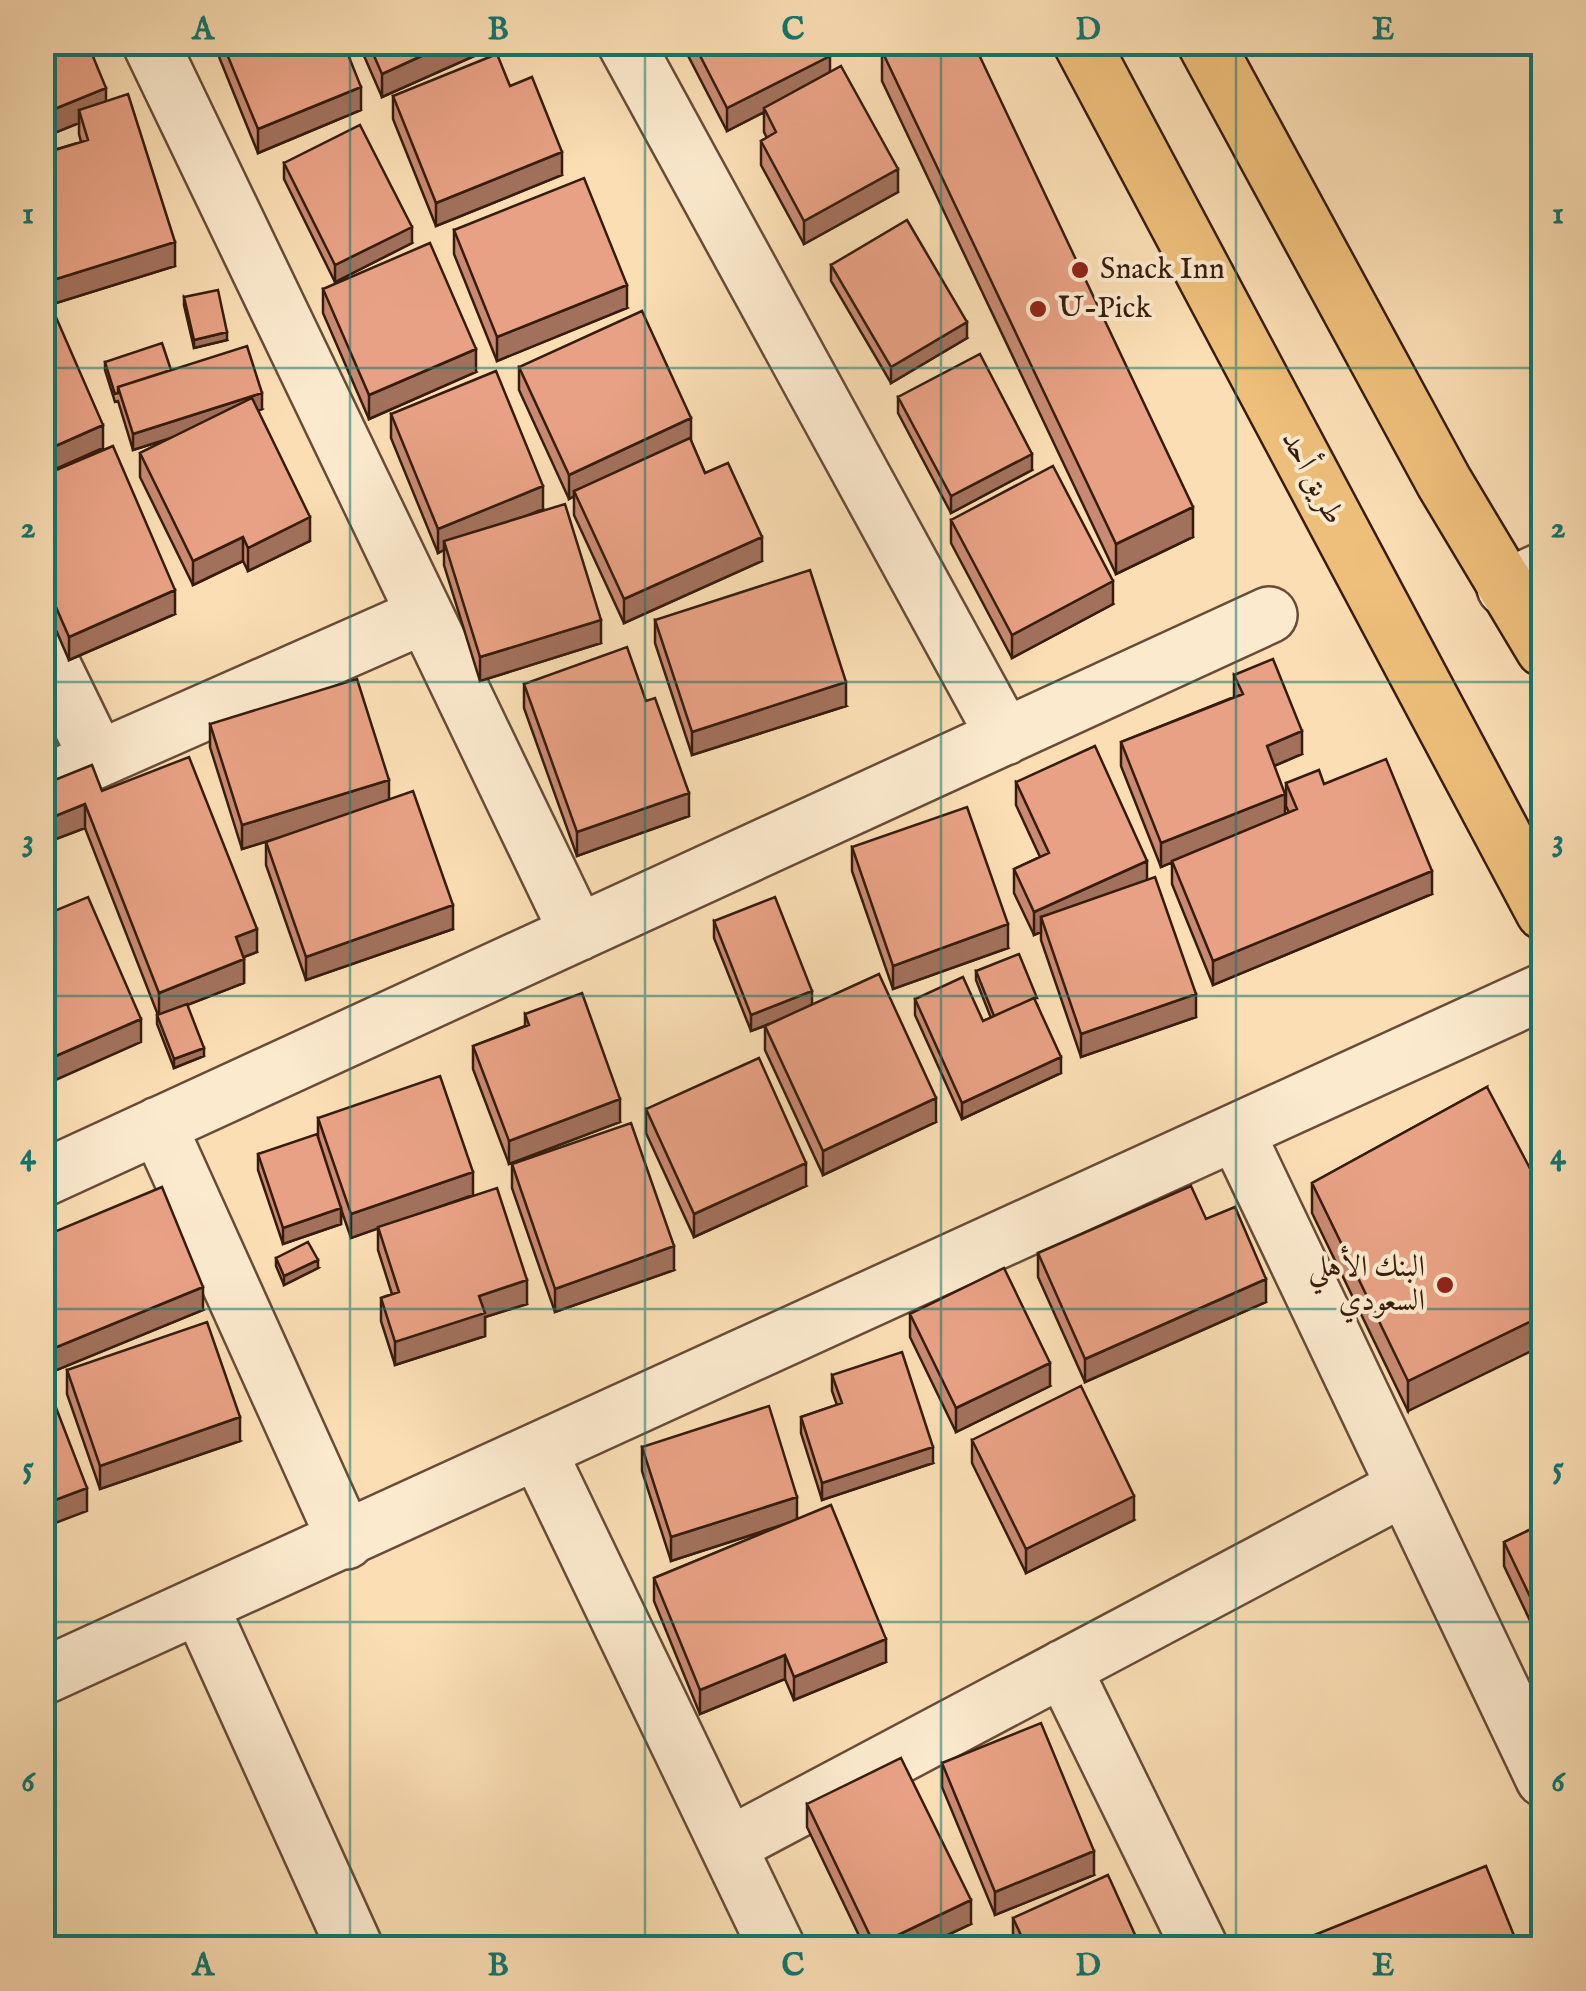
<svg xmlns="http://www.w3.org/2000/svg" width="1586" height="1991" font-family="'IM FELL English',Amiri,serif">
  <style>
    .lines { fill: none; stroke-linecap: round; stroke-linejoin: round }
    .minor-casing { stroke: #684c38; stroke-width: 60 }
    .tertiary-casing { stroke: #684c38; stroke-width: 60 }
    .primary-casing { stroke: #371c0e; stroke-width: 60 }
    .minor { stroke: #fceace; stroke-width: 55 }
    .tertiary { stroke: #fceace; stroke-width: 55 }
    .primary { stroke: #eebf7a; stroke-width: 55 }
    .wall { fill: #c88a72; stroke: #371c0e; stroke-width: 2.5; fill-rule: evenodd }
    .shaded-wall { fill: #a2715c; stroke: #371c0e; stroke-width: 2.5 }
    .building { fill: #e8a184; stroke: #371c0e; stroke-width: 2.5 }
    .grid { fill: none; stroke: #0f766e; stroke-width: 2.5; stroke-opacity: 0.55 }
    .poi-dot { fill: #8f2418; stroke: #fceace; stroke-width: 4 }
    .labels { text-anchor: middle; dominant-baseline: central; stroke-width: 8; stroke-linejoin: round; paint-order: stroke }
    .poi-label { font-size: 30px; fill: #371c0e; stroke: #fceace; text-anchor: start }
    .street-label { font-size: 30px; fill: #371c0e; stroke: #fceace }
    .neatline { fill: none; stroke: #0f766e; stroke-width: 4 }
    .grid-label { font-size: 32px; text-anchor: middle; font-weight: bold; fill: #0f766e }
  </style>
  <rect width="100%" height="100%" fill="#fbdeb4"/>
  <filter id="stains"><feTurbulence type="fractalNoise" baseFrequency=".002" numOctaves="4"/><feColorMatrix values="0 0 0 0 .2 0 0 0 0 .09 0 0 0 0 .02 0 0 0 .5 -.17"/></filter>
  <radialGradient id="worn" r=".72"><stop offset=".6" stop-color="#630" stop-opacity="0"/><stop offset="1" stop-color="#630" stop-opacity=".3"/></radialGradient>
  <g class="lines">
    <g class="minor-casing">
      <path id="minor" d="M150,42L578,933
        M625,42L1005,737
        M42,644L98,759
        M42,784L425,615
        M158,1125L346,1541
        M1236,1132L1544,1779
        M42,1179L1269,615
        M539,1453L777,1948
        M201,1608L355,1948
        M1063,1668L1200,1948
        M42,1677L1544,991
        M728,1846L1405,1487"/>
    </g>
    <g class="tertiary-casing">
      <path id="tertiary" d="M1505,588L1544,570"/>
    </g>
    <g class="primary-casing">
      <path id="primary" d="M1081,42L1544,912
        M1205,42L1444,482L1544,649"/>
    </g>
    <use href="#minor" class="minor"/>
    <use href="#tertiary" class="tertiary"/>
    <use href="#primary" class="primary"/>
  </g>
  <path class="wall" d="M42,42L106,101L175,266L53,304L42,270ZM79,123V134L81,142L54,150V133Z
    M213,42H343L361,110L258,153Z
    M358,42H499V45L382,97Z
    M681,42H823L830,72L898,192L804,244L761,165V141L767,138L764,132V112L727,131Z
    M882,51L1193,537L1116,574L882,81Z
    M510,86L562,175L436,226L393,119V96Z
    M284,163L412,243L335,282L284,179Z
    M454,230L627,308L497,361L454,254Z
    M831,265L967,338L891,383L831,281Z
    M323,289L476,372L369,419L323,313Z
    M184,297L227,340L194,348L184,305Z
    M105,362L171,370L262,409L258,411L310,541L248,571L243,561L193,585L140,477V453L171,438L133,450L118,401L115,402L105,370Z
    M519,367L691,441L705,473L762,561L624,623L574,515V496L569,499L519,390Z
    M898,397L1032,470L951,513L898,413Z
    M391,414L543,509L528,516L601,643L480,681L444,565V550L438,553L391,438Z
    M42,476L175,614L69,660L42,598Z
    M951,520L1113,604L1012,658L951,543Z
    M655,620L846,706L692,755L655,643Z
    M1234,675L1302,754L1274,766L1285,814L1289,813L1286,806V783L1324,784L1432,894L1213,985L1172,884V862L1161,867L1121,766V742L1234,697Z
    M524,684L646,701L689,816L577,856L524,708Z
    M210,724L389,799L453,929L306,980L266,865V842L274,839L242,849L210,747Z
    M1016,782L1147,880L1196,1017L1081,1057L1041,940V932L1034,935L1014,893V869L1040,857L1016,805Z
    M42,785L102,791L257,952L244,957V983L187,1005L204,1056L174,1068L157,1024V1015H158L85,828L43,844Z
    M852,847L1008,948L893,989L852,871Z
    M714,921L812,1005L936,1122L823,1175L765,1050V1026L776,1022L751,1031L714,938Z
    M976,971L1037,1004L1061,1073L962,1119L915,1015V999L983,1021L991,1018L976,980Z
    M525,1014L620,1122L509,1164L473,1069V1046L525,1026Z
    M1487,1087L1408,1411L1312,1213V1183Z
    M646,1109L806,1186L694,1237L646,1133Z
    M318,1118L473,1195L527,1304L485,1317V1336L395,1365L381,1321V1298L392,1294L378,1250V1228L351,1238L341,1209V1224L283,1244L258,1170V1154L318,1139Z
    M512,1164L674,1270L555,1312L512,1188Z
    M1206,1219L1266,1302L1085,1382L1038,1277V1253Z
    M42,1237L203,1310L52,1372L42,1349Z
    M276,1258L318,1268L284,1285L276,1266Z
    M910,1314L1050,1386L956,1432L910,1337Z
    M67,1370L240,1441L100,1489L67,1394Z
    M832,1375L933,1463L822,1500L801,1433V1417L837,1405L832,1391Z
    M972,1440L1134,1520L1026,1573L972,1463Z
    M642,1447L797,1519L886,1662L794,1700L785,1679L700,1714L654,1601V1578L783,1525L671,1561L642,1471Z
    M1544,1523V1650L1504,1566V1542Z
    M942,1763L1094,1875L995,1915L942,1787Z
    M807,1804L971,1924L920,1948H865L807,1827Z
    M1013,1918L1141,1948H1017L1013,1942Z"/>
  <path class="shaded-wall" d="M452,42H499V45L382,97V74Z
    M830,56V79L764,108V112L727,131V108Z
    M361,87V110L258,153V129Z
    M106,88V111L79,110V123L54,133V153L42,158V135L47,112Z
    M562,152V175L436,226V203Z
    M898,169V192L804,244V221Z
    M412,227V243L335,282V265Z
    M175,242V266L53,304V280Z
    M627,285V308L497,361V337Z
    M967,322V338L891,383V367Z
    M227,332V340L194,348V340Z
    M476,349V372L369,419V395Z
    M262,393V409L133,450V434Z
    M691,418V442L574,491V496L569,499V475Z
    M103,425V448L42,475V452Z
    M1032,454V470L951,513V496Z
    M543,486V509L446,549L444,541V550L438,553V529Z
    M1193,507V537L1116,574V544Z
    M310,517V541L248,571V548Z
    M243,537V561L193,585V561Z
    M762,537V561L624,623V599Z
    M1113,581V604L1012,658V635Z
    M175,590V614L69,660V637Z
    M601,620V643L480,681V657Z
    M846,682V706L692,755V732Z
    M1302,731V754L1267,769V746Z
    M389,780V804L242,849V825Z
    M689,793V816L577,856V832Z
    M1285,794V817L1161,867V843Z
    M85,804V828L43,844V821Z
    M1147,861V884L1041,917V932L1034,935V912Z
    M1432,871V894L1213,985V961Z
    M453,905V929L306,980V957Z
    M1008,924V948L893,989V966Z
    M257,929V952L236,960V937Z
    M244,959V983L159,1016V993Z
    M812,991V1007L751,1031V1015Z
    M1196,994V1017L1081,1057V1034Z
    M141,1019V1042L42,1086V1062Z
    M204,1048V1056L174,1068V1059Z
    M1061,1057V1073L962,1119V1103Z
    M936,1098V1122L823,1175V1151Z
    M620,1099V1122L509,1164V1141Z
    M806,1163V1186L694,1237V1214Z
    M473,1172V1195L351,1238V1214Z
    M341,1208V1224L283,1244V1228Z
    M674,1246V1270L555,1312V1289Z
    M318,1260V1268L284,1285V1276Z
    M1266,1279V1302L1085,1382V1359Z
    M527,1280V1304L485,1317V1336L395,1365V1342L479,1296Z
    M203,1287V1310L52,1372V1349Z
    M1544,1315V1345L1408,1411V1381Z
    M1050,1363V1386L956,1432V1408Z
    M240,1417V1441L100,1489V1466Z
    M933,1447V1463L822,1500V1483Z
    M87,1488V1511L42,1528V1505Z
    M1134,1496V1520L1026,1573V1549Z
    M797,1497V1520L671,1561V1537Z
    M886,1639V1662L794,1700V1677Z
    M785,1655V1679L700,1714V1690Z
    M1094,1851V1875L995,1915V1892Z
    M971,1900V1924L920,1948H875V1946Z"/>
  <path class="building" d="M42,42H87L106,88L47,112L54,130L42,135Z
    M222,42H343L361,87L258,129Z
    M368,42H452L382,74Z
    M693,42H823L830,56L727,108Z
    M899,42H973L1193,507L1116,544L882,51Z
    M497,54L510,86L532,77L562,152L436,203L393,96Z
    M841,66L898,169L804,221L761,141L776,132L764,108Z
    M128,94L175,242L53,280L42,247V154L88,140L79,110Z
    M360,125L412,227L335,265L284,163Z
    M584,178L627,285L497,337L454,230Z
    M907,220L967,322L891,367L831,265Z
    M430,243L476,349L369,395L323,289Z
    M218,290L227,332L194,340L184,297Z
    M642,311L691,418L569,475L519,367Z
    M55,315L103,425L42,452V320Z
    M162,343L171,370L118,387V393L115,394L105,362Z
    M247,346L262,393L133,434L118,387Z
    M980,354L1032,454L951,496L898,397Z
    M496,371L543,486L438,529L391,414Z
    M252,398L310,517L248,548L243,537L193,561L140,453Z
    M690,438L705,473L728,463L762,537L624,599L574,491Z
    M113,446L175,590L69,637L42,575V476Z
    M1053,466L1113,581L1012,635L951,520Z
    M565,504L601,620L480,657L444,541Z
    M810,570L846,682L692,732L655,620Z
    M627,647L646,701L655,698L689,793L577,832L524,684Z
    M1273,659L1302,731L1267,746L1285,794L1161,843L1121,742L1243,694L1234,675Z
    M357,679L389,780L242,825L210,724Z
    M1095,746L1147,861L1034,912L1014,869L1049,853L1016,782Z
    M189,757L257,929L236,937L244,959L159,993L85,804L43,821L42,785L92,765L102,791Z
    M1386,759L1432,871L1213,961L1172,861L1297,809L1286,783L1319,770L1324,784Z
    M413,791L453,905L306,957L266,842Z
    M967,807L1008,924L893,966L852,847Z
    M1155,877L1196,994L1081,1034L1041,917Z
    M88,897L141,1019L42,1062V916Z
    M775,897L812,991L751,1015L714,921Z
    M1019,954L1037,998H1034L994,1016L976,971Z
    M879,974L936,1098L823,1151L765,1026Z
    M963,977L983,1021L1034,998L1061,1057L962,1103L915,999Z
    M582,993L620,1099L509,1141L473,1046L529,1025L525,1014Z
    M187,1004L204,1048L174,1059L157,1015Z
    M759,1058L806,1163L694,1214L646,1109Z
    M440,1076L473,1172L351,1214L318,1118Z
    M1487,1087L1544,1195V1315L1408,1381L1312,1183Z
    M631,1123L674,1246L555,1289L512,1164Z
    M317,1134L341,1208L283,1228L258,1154Z
    M1191,1186L1206,1219L1235,1207L1266,1279L1085,1359L1038,1253Z
    M162,1187L203,1287L52,1349L42,1326V1237Z
    M497,1188L527,1280L479,1296L485,1313L395,1342L381,1298L399,1292L378,1227Z
    M308,1242L318,1260L284,1276L276,1258Z
    M1004,1268L1050,1363L956,1408L910,1314Z
    M207,1322L240,1417L100,1466L67,1370Z
    M902,1352L933,1447L822,1483L801,1417L842,1403L832,1375Z
    M1081,1386L1134,1496L1026,1549L972,1440Z
    M48,1387L87,1488L42,1505V1389Z
    M769,1406L797,1497L671,1537L642,1447Z
    M831,1505L886,1639L794,1677L785,1655L700,1690L654,1578Z
    M1544,1523V1626L1504,1542Z
    M1041,1723L1094,1851L995,1892L942,1763Z
    M901,1758L971,1900L875,1946L807,1804Z
    M1486,1866L1519,1948H1311L1307,1938Z
    M1108,1875L1141,1948H1027L1013,1918Z
    M993,1939L997,1948H963Z"/>
  <path class="grid" d="M350,42V1948M645,42V1948M941,42V1948M1236,42V1948M42,368H1544M42,682H1544M42,996H1544M42,1309H1544M42,1622H1544"/>
  <g class="poi-dot">
    <circle cx="1080" cy="270" r="10"/>
    <circle cx="1038" cy="309" r="10"/>
    <circle cx="1445" cy="1285" r="10"/>
  </g>
  <g class="labels">
    <g class="poi-label">
      <text x="1100" y="270">Snack Inn</text>
      <text x="1058" y="309">U-Pick</text>
      <text x="1425" y="1268" text-anchor="end">البنك الأهلي<tspan x="1425" dy="34">السعودي</tspan></text>
    </g>
    <g class="street-label">
      <text transform="translate(1312 478) rotate(62)">طريق أحد</text>
    </g>
  </g>
  <rect width="1586" height="1991" fill="none" stroke="#fbdeb4" stroke-width="110"/>
  <rect x="55" y="55" width="1476" height="1881" class="neatline"/>
  <g class="grid-label">
    <text x="203" y="39">A</text>
    <text x="498" y="39">B</text>
    <text x="793" y="39">C</text>
    <text x="1088" y="39">D</text>
    <text x="1383" y="39">E</text>
    <text x="28" y="223">1</text>
    <text x="1558" y="223">1</text>
    <text x="28" y="537">2</text>
    <text x="1558" y="537">2</text>
    <text x="28" y="850">3</text>
    <text x="1558" y="850">3</text>
    <text x="28" y="1164">4</text>
    <text x="1558" y="1164">4</text>
    <text x="28" y="1477">5</text>
    <text x="1558" y="1477">5</text>
    <text x="28" y="1791">6</text>
    <text x="1558" y="1791">6</text>
    <text x="203" y="1975">A</text>
    <text x="498" y="1975">B</text>
    <text x="793" y="1975">C</text>
    <text x="1088" y="1975">D</text>
    <text x="1383" y="1975">E</text>
  </g>
  <rect width="100%" height="100%" filter="url(#stains)"/>
  <rect width="100%" height="100%" fill="url(#worn)"/>
</svg>
